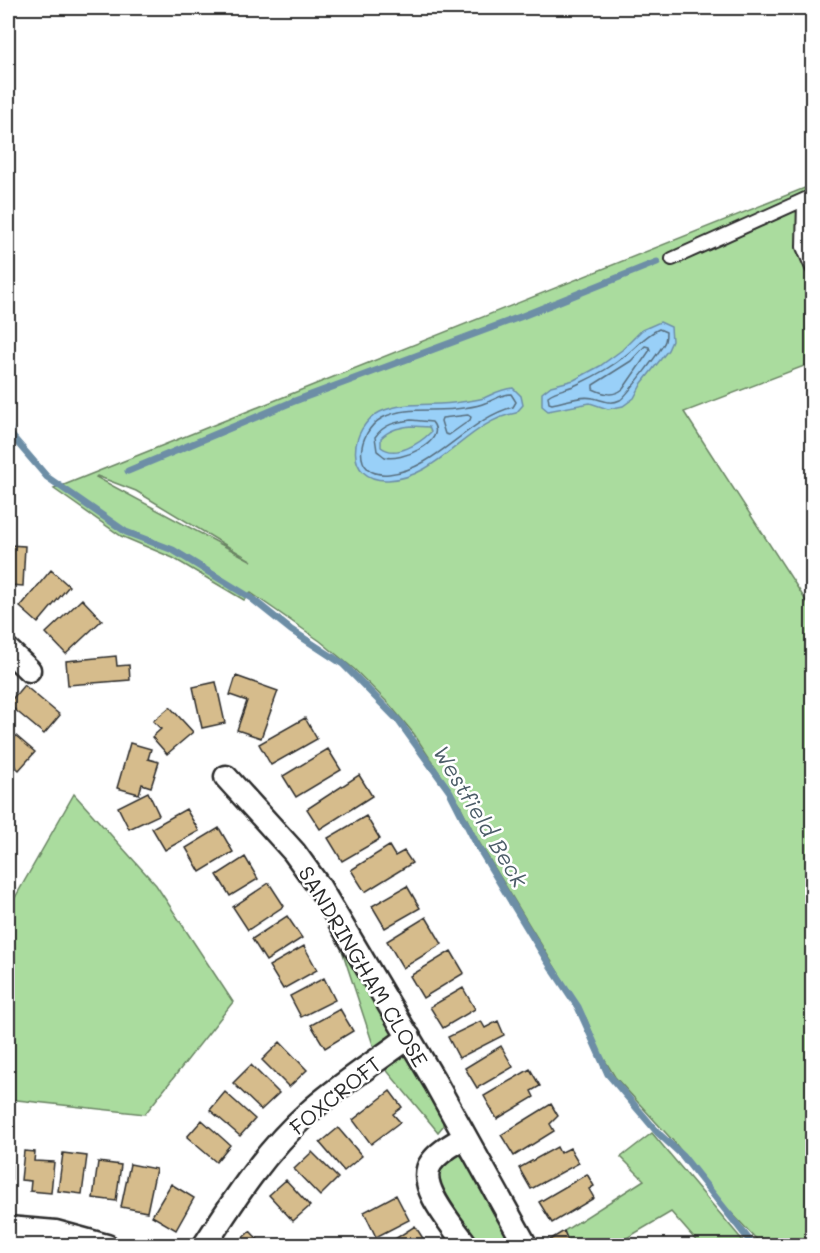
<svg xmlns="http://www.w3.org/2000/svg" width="820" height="1253" font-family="Mali,sans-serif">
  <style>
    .green { fill: #aadc9e; stroke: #6a8464; stroke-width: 1.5; fill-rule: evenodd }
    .water { fill: #99d0f8; stroke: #6d8ea6; stroke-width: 1.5; fill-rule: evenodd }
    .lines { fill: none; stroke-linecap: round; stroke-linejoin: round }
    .shore { stroke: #576d7d; stroke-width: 1.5 }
    .stream { stroke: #6d8ea6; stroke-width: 7 }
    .building { fill: #d6bc8c; stroke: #2b2b2b; stroke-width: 1.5 }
    .service-casing { stroke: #2b2b2b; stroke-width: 16 }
    .minor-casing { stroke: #2b2b2b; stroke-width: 27 }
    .service { stroke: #fff; stroke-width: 12 }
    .minor { stroke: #fff; stroke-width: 22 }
    .labels { text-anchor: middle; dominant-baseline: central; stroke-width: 5; stroke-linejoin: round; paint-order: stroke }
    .street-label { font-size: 21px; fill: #2b2b2b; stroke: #fff }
    .water-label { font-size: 22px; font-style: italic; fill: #4c5d68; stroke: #fff }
  </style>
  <rect width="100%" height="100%" fill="#fff"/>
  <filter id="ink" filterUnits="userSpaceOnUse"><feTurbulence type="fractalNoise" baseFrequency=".0167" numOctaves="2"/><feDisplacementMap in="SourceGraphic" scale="12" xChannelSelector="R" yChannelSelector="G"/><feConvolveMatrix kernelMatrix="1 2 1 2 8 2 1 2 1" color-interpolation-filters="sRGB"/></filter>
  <g filter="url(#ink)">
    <path class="green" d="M812,185V363L684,412L812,610V1245H762L723,1204L674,1142L615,1077L601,1054L586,1018L477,839L459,803L414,734L389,704L354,669L320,641L251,593L244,600L173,558L121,536L54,489ZM97,476L136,491L252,561L96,477Z
      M74,794L156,885L233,1002L145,1114L8,1099V910Z
      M335,929L443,1117V1126L438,1132L378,1060Z
      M652,1133L744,1242L747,1245H700L671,1212L615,1245H570L564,1231L644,1180L621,1157Z
      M460,1155L473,1168L517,1245H478L440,1185L438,1167L446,1158Z"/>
    <path class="water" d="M660,322L671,327L672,341L668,350L642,383L634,398L623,406L608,409L590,403L548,411L542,406V393L551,386L574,380L600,366L622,350L642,330Z
      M513,388L521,396L523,405L516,413C468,421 439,478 388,480C343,482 349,427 380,412C406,400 434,407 461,402C469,401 477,400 484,398C495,393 501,389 513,388ZM411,426L429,427L431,432C420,443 396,459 381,447V438C390,429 399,428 411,426Z"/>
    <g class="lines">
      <path class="shore" d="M659,329L666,332C666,336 666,338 665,341C663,348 625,398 620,400C610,405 603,400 593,398C580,395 564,402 552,404L549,403L548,396C557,389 569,389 578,384C595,376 612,367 626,355C639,345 644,336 659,329Z
        M645,346L649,347L650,350L623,389C613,397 604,394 593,389V385L631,361Z
        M511,394L516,402L513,407C467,419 437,469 389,474C350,478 357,432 382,418C406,405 437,413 463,408C470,407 479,406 485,403C495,400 501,394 511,394Z
        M468,415L471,417L470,420L449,435L445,434L441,421L442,418Z
        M411,420L432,422C449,442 399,462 385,457C383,456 379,452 377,451L375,437C384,424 396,422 411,420Z"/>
      <path class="stream" d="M8,424L11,435L47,477L126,532L173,550L251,598L291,630L343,664L398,720L450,792L477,845L546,959L578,1007L608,1074L658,1133L682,1155L754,1246
        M128,471L292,402L520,317L657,262"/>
    </g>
    <path class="building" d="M8,545L25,546L23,586L10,585V593H8Z
      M51,570L69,586L38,623L20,607Z
      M82,599L102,620L66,654L46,633Z
      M116,656L117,666L129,665L130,680L68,685L66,661Z
      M236,676L278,691L261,738L237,730L247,701L230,695Z
      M216,682L225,723L202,728L193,687Z
      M24,685L60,715L44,734L8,704Z
      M170,707L193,732L167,754L152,737L161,729L153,721Z
      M305,718L317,739L271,765L259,744Z
      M8,729L35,752L19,770L8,760Z
      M130,743L151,749L148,759L159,762L151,787L142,784L139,794L117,788Z
      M328,749L341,770L296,797L283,776Z
      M359,775L372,796L320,829L307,809Z
      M8,787L13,792L8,799Z
      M148,792L159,815L129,829L118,807Z
      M186,809L199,831L165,850L152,828Z
      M366,816L380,839L342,861L328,838Z
      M219,828L233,852L200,872L186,848Z
      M389,846L395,856L404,851L412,863L365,892L351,870Z
      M245,857L258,879L230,896L217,875Z
      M269,883L284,906L248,930L233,907Z
      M407,886L420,908L385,928L372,906Z
      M287,916L302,938L266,961L252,939Z
      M426,917L442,944L403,968L387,941Z
      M304,946L317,970L283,989L269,966Z
      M451,951L464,973L423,998L410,976Z
      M324,978L335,1000L301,1017L290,996Z
      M463,988L475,1009L443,1028L430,1007Z
      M340,1009L353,1031L325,1048L311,1025Z
      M481,1021L485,1028L498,1021L504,1035L459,1058L448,1037Z
      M280,1042L307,1070L289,1087L262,1060Z
      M501,1046L513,1067L477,1088L465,1068Z
      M251,1065L279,1093L261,1110L233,1083Z
      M530,1069L540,1086L531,1091L534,1097L497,1119L484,1096Z
      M390,1091L402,1107L393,1114L400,1122L371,1144L353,1120Z
      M225,1092L255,1119L240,1136L210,1110Z
      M551,1104L558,1116L550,1124L554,1131L514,1156L501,1135Z
      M202,1120L230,1145L216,1162L187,1137Z
      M338,1128L362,1156L344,1171L320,1143Z
      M557,1147L560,1153L570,1148L579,1163L531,1189L519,1168Z
      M8,1151H11V1190H8Z
      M24,1151L35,1152L34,1161L54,1162L51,1193L30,1191L31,1181L21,1180Z
      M312,1152L338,1178L320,1196L294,1169Z
      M63,1153L87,1156L82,1194L58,1191Z
      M98,1162L121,1165L116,1201L93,1198Z
      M130,1164L156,1169L147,1212L121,1207Z
      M587,1174L594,1186L589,1189L594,1198L552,1223L539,1202Z
      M286,1180L310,1206L293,1221L269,1195Z
      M171,1184L194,1198L176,1230L152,1216Z
      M396,1195L409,1220L376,1237L364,1212Z
      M415,1226L428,1246H384Z
      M250,1231L264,1246H234Z
      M564,1231L570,1246H543V1244Z"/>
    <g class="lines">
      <g class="service-casing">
        <path id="service" d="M804,200L803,247L812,268
          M672,259L812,196"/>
      </g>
      <g class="minor-casing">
        <path id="minor" d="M8,650L29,670
          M226,777L294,852L320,888L435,1082L526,1246
          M465,1137C454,1144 439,1151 431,1163C415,1185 454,1227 467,1246
          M8,1228L56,1232L107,1246
          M204,1246C235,1198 266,1150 309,1112C339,1085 376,1062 409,1037"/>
      </g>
      <use href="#service" class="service"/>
      <use href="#minor" class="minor"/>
    </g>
  </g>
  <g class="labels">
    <g class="street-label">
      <text transform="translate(364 966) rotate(59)">SANDRINGHAM CLOSE</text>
      <text transform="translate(335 1095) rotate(-39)">FOXCROFT</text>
    </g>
    <g class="water-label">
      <text transform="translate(481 816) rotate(59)">Westfield Beck</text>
    </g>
  </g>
  <rect width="820" height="1253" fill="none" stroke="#fff" stroke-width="30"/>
  <rect x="15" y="15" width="790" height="1223" fill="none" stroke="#2b2b2b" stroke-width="2" filter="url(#ink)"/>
</svg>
